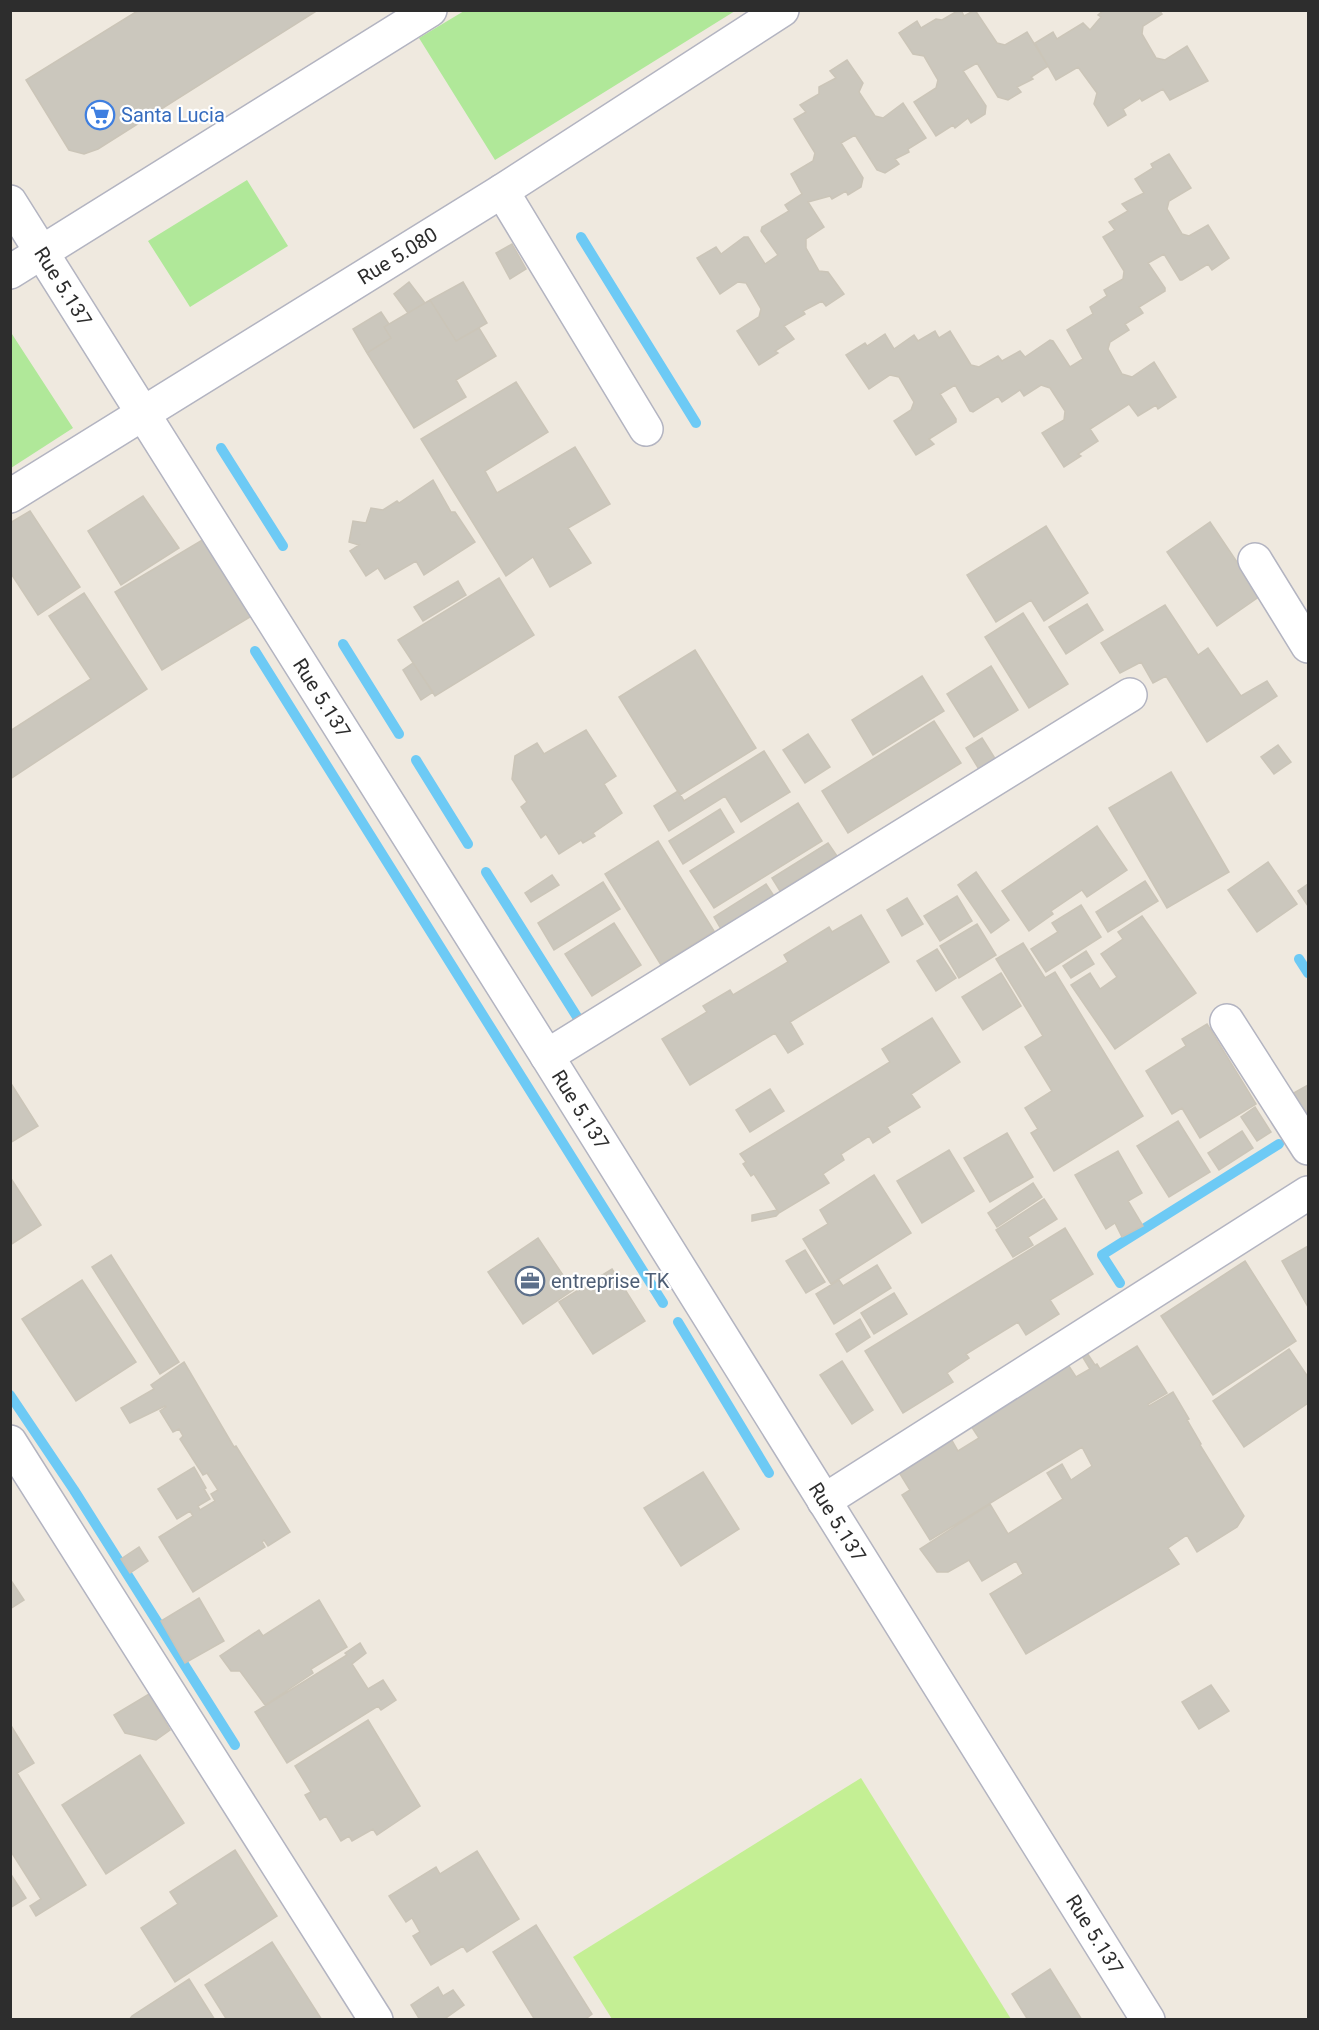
<svg xmlns="http://www.w3.org/2000/svg" width="1319" height="2030" font-family="Roboto,sans-serif">
  <style>
    .green { fill: #b0e899 }
    .pitch { fill: #c4ef94 }
    .lines { fill: none; stroke-linecap: round; stroke-linejoin: round }
    .stream { stroke: #6dcaf5; stroke-width: 10 }
    .building { fill: #cbc7bd; stroke: #cbc5b8; stroke-width: 1.5 }
    .minor-casing { stroke: #b3b4c1; stroke-width: 36 }
    .secondary-casing { stroke: #b3b4c1; stroke-width: 36 }
    .minor { stroke: #fff; stroke-width: 33 }
    .secondary { stroke: #fff; stroke-width: 33 }
    .labels { text-anchor: middle; dominant-baseline: central; stroke-width: 4.5; stroke-linejoin: round; paint-order: stroke }
    .shop-label { font-size: 20px; fill: #366cbe; stroke: #fff; text-anchor: start }
    .street-label { font-size: 20px; fill: #2d2d2d; stroke: #fff }
    .service-label { font-size: 20px; fill: #4e5e75; stroke: #fff; text-anchor: start }
  </style>
  <rect width="100%" height="100%" fill="#efe9df"/>
  <path class="green" d="M464,11V10L735,11L495,160L419,38Z
    M247,180L288,246L190,307L148,241Z
    M10,331L73,428L11,468H10Z"/>
  <path class="pitch" d="M861,1778L1011,2019H612L573,1957Z"/>
  <g class="lines">
    <path class="stream" d="M581,237L696,423
      M221,448L283,546
      M343,644L399,734
      M255,651L663,1303
      M416,760L468,844
      M486,872L579,1020
      M1299,959L1308,973
      M1120,1283L1102,1255L1279,1144
      M678,1322L769,1473
      M10,1395L74,1490L235,1745"/>
  </g>
  <path class="building" d="M139,10H318L98,149L84,154L69,150L26,80Z
    M959,10H961L964,16L975,10L997,43L1005,45L1027,32L1048,66L1031,77L1033,79L1017,87L1021,92L1008,100L998,97L977,63L963,71L986,106L985,114L971,123L968,118L955,128L953,125L936,136L914,102L936,88L938,80L924,56L913,54L899,33L917,21L921,28L936,19L942,20Z
    M1104,10H1159L1162,14L1143,26L1142,34L1156,58L1165,60L1187,46L1208,81L1170,100L1163,89L1142,101L1140,98L1123,109L1126,115L1108,126L1094,104L1097,93L1078,67L1056,80L1035,43L1053,32L1057,39L1083,23L1090,30L1101,17L1098,15Z
    M847,60L863,83L859,92L875,116L883,118L903,103L926,138L908,149L909,152L895,159L899,164L885,173L877,170L855,135L841,143L863,178L861,187L848,195L846,191L832,199L830,196L808,202L824,227L806,239V248L819,271L828,272L844,294L826,306L822,301L803,311L805,314L784,326L794,339L775,351L778,353L759,365L737,331L759,317L761,309L746,283L738,282L720,294L697,258L716,247L721,254L744,237H748L765,264L778,255L761,231L762,227L789,211L785,205L802,194L791,174L813,161L815,153L794,119L806,112L800,105L819,94V87L836,78L830,71Z
    M1169,154L1191,188L1169,201L1167,209L1182,234L1189,236L1208,225L1229,258L1212,270L1208,264L1182,280H1180L1164,254L1148,263L1165,288V291L1139,307L1143,313L1125,324L1129,330L1110,342L1108,349L1122,374L1132,377L1154,362L1176,397L1158,409L1156,405L1138,416L1129,404L1090,429L1098,441L1078,454L1081,456L1064,467L1042,433L1064,420L1065,411L1050,388L1041,385L1024,396L1020,390L1002,402L998,396L973,412L970,411L955,385L940,394L956,419V422L929,439L934,444L916,455L894,421L911,410L914,402L899,377L890,375L869,389L846,355L865,343L867,346L885,334L894,349L914,335L918,341L935,331L939,338L950,331L971,365L979,367L998,356L1002,361L1020,351L1025,357L1050,340L1053,341L1070,367L1083,359L1067,330L1093,314L1090,307L1107,296L1104,290L1123,279L1124,271L1103,237L1115,230L1109,222L1128,211L1122,204L1144,193L1135,179L1153,168L1151,164Z
    M512,244L526,269L510,279L496,253Z
    M409,282L425,303L408,313L394,294Z
    M463,282L487,323L456,341L430,300Z
    M430,300L456,341L479,328L496,356L456,380L466,397L414,428L367,353L391,338L384,327Z
    M381,312L389,324L384,327L391,338L367,353L353,329Z
    M516,382L548,432L485,471L497,493L575,447L610,504L568,528L591,563L550,587L533,557L506,576L421,439Z
    M433,480L451,512H455L475,542L424,575L416,561L385,579L378,568L366,576L350,551L359,545L349,542L353,521L366,523L371,508L383,510L397,501L399,503Z
    M143,496L179,548L121,585L88,531Z
    M30,511L80,587L38,615L10,572V523Z
    M1210,522L1260,596L1217,626L1167,552Z
    M1046,526L1088,593L1044,621L1031,600L996,622L967,575Z
    M209,536L255,614L162,670L115,592Z
    M499,578L534,635L435,696L398,640Z
    M458,581L466,595L423,621L414,607Z
    M84,593L147,689L10,779V731L91,679L49,616Z
    M1087,604L1103,630L1066,654L1049,627Z
    M1165,605L1198,655L1208,648L1241,696L1267,681L1277,696L1207,742L1166,676L1153,683L1141,662L1120,673L1101,643Z
    M1023,613L1068,684L1029,708L985,637Z
    M695,650L756,748L680,795L619,697Z
    M413,663L433,692L421,700L403,670Z
    M991,666L1018,710L974,737L947,694Z
    M922,676L944,711L873,755L852,720Z
    M934,721L961,763L848,833L822,791Z
    M586,730L616,776L604,784L622,813L593,833L595,836L583,843L581,840L559,854L546,834L541,838L521,807L527,802L512,779L515,756L537,743L544,754Z
    M808,734L830,767L805,783L783,750Z
    M982,738L996,760L980,771L966,748Z
    M1278,745L1291,762L1274,774L1261,757Z
    M764,751L790,792L741,822L725,796L669,831L654,806L678,791L684,801Z
    M1171,772L1229,872L1167,908L1109,808Z
    M798,803L822,841L714,908L690,871Z
    M720,809L734,832L683,864L669,841Z
    M1097,826L1127,870L1087,897L1082,890L1051,911L1053,914L1029,931L1002,891Z
    M658,841L714,931L661,965L605,874Z
    M828,843L837,856L780,891L772,878Z
    M1268,862L1297,904L1257,932L1228,890Z
    M976,872L1009,920L991,933L958,885Z
    M552,875L559,885L531,902L525,893Z
    M1145,881L1158,901L1108,932L1096,912Z
    M603,882L620,909L554,950L538,923Z
    M766,884L774,896L721,929L714,917Z
    M1308,884V906L1298,891Z
    M957,896L972,921L940,941L924,916Z
    M907,898L923,924L902,936L887,910Z
    M1081,905L1101,937L1046,972L1031,949L1058,932L1052,923Z
    M861,915L889,962L790,1022L803,1044L788,1053L775,1033L690,1085L662,1039L707,1012L703,1006L730,990L733,995L788,962L784,955L829,927L832,932Z
    M1142,916L1196,993L1115,1049L1071,985L1090,973L1100,989L1117,977L1101,954L1123,939L1118,932Z
    M614,923L641,965L592,996L565,954Z
    M977,924L996,955L959,978L940,946Z
    M1023,943L1045,978L1055,972L1143,1116L1054,1171L1031,1133L1038,1129L1025,1108L1052,1091L1025,1047L1043,1036L996,959Z
    M937,949L956,978L936,991L917,961Z
    M1086,951L1094,964L1071,978L1063,966Z
    M1001,973L1021,1006L983,1030L962,997Z
    M932,1018L960,1062L911,1094L920,1107L887,1127L890,1132L873,1143L869,1136L841,1154L844,1160L823,1174L829,1183L779,1213L754,1174L751,1176L743,1164L746,1162L740,1154L890,1062L882,1049Z
    M1207,1024L1256,1104L1200,1138L1182,1108L1172,1114L1146,1071L1186,1046L1182,1039Z
    M10,1082L38,1126L10,1143Z
    M1308,1085V1114L1302,1117L1290,1095Z
    M770,1089L784,1111L750,1132L736,1110Z
    M1255,1107L1271,1132L1257,1141L1241,1117Z
    M1178,1121L1210,1172L1169,1197L1137,1146Z
    M1242,1131L1253,1148L1219,1170L1208,1153Z
    M1007,1133L1033,1177L990,1202L964,1158Z
    M949,1150L974,1191L922,1223L897,1181Z
    M1118,1151L1142,1193L1128,1201L1143,1226L1122,1237L1115,1223L1106,1229L1075,1175Z
    M874,1175L911,1233L831,1284L803,1239L828,1224L820,1210Z
    M10,1177L41,1225L10,1245Z
    M1033,1183L1042,1197L997,1227L988,1213Z
    M1044,1199L1057,1219L1028,1237L1033,1245L1013,1257L996,1230Z
    M777,1210L779,1213L776,1216L752,1221V1215Z
    M1065,1228L1093,1274L1050,1300L1059,1314L1026,1335L1018,1322L966,1354L969,1358L947,1373L953,1382L903,1413L865,1351Z
    M538,1238L573,1290L523,1324L488,1272Z
    M1308,1246V1307L1282,1261Z
    M805,1250L825,1282L806,1293L786,1261Z
    M111,1255L179,1362L160,1374L92,1267Z
    M1245,1261L1296,1341L1213,1395L1161,1316Z
    M877,1265L891,1288L834,1324L816,1294L839,1280L843,1286Z
    M612,1269L645,1321L593,1354L559,1302Z
    M82,1280L136,1362L76,1401L22,1319Z
    M894,1293L907,1314L874,1334L861,1313Z
    M860,1319L870,1337L847,1352L836,1334Z
    M1137,1346L1167,1393L1148,1404L1149,1406L1173,1392L1189,1419L1187,1420L1201,1444L1200,1445L1244,1516L1237,1527L1197,1552L1187,1535L1168,1548L1179,1564L1026,1654L990,1594L1023,1574L1016,1561L982,1581L969,1560L948,1572H937L920,1549L990,1504L1008,1534L1063,1499L1047,1473L1062,1464L1071,1480L1092,1466L1082,1447L930,1540L902,1495L910,1490L897,1469L950,1437L958,1451L979,1438L971,1426L1009,1403L1007,1400L1067,1363L1076,1377L1090,1369L1082,1356L1087,1353L1095,1365L1097,1364L1100,1369Z
    M1289,1349L1308,1377V1403L1244,1447L1213,1401Z
    M842,1361L873,1410L852,1424L820,1375Z
    M184,1362L234,1447L236,1446L290,1532L268,1546L264,1540L262,1542L265,1547L193,1592L159,1537L193,1516L190,1511L177,1519L158,1489L194,1467L206,1488L204,1489L210,1499L198,1506L200,1510L215,1501L211,1494L218,1490L207,1473L203,1475L180,1439L183,1436L179,1429L173,1432L160,1411L166,1407L165,1406L130,1423L121,1408L154,1389L151,1385Z
    M703,1472L739,1529L681,1566L644,1508Z
    M139,1547L148,1561L130,1573L121,1559Z
    M10,1579L24,1600L10,1609Z
    M199,1598L224,1641L185,1663L161,1621Z
    M319,1600L347,1647L311,1669L313,1673L265,1705L240,1671H231L220,1656L259,1630L263,1636Z
    M360,1643L366,1653L352,1664L368,1689L383,1680L396,1700L381,1710L378,1706L287,1763L255,1712L347,1655L345,1653Z
    M1211,1685L1229,1711L1199,1729L1182,1702Z
    M149,1694L170,1730L156,1740L125,1733L114,1715Z
    M368,1720L420,1806L377,1835L373,1829L352,1841L349,1836L341,1841L326,1816L320,1820L305,1795L311,1792L295,1766Z
    M10,1724L34,1763L17,1773L86,1885L36,1916L30,1906L41,1899L10,1850Z
    M140,1755L184,1823L106,1874L62,1805Z
    M235,1850L277,1916L175,1982L141,1928L178,1904L170,1892Z
    M477,1851L519,1919L467,1952L463,1946L431,1965L413,1936L420,1932L412,1918L406,1922L389,1896L436,1867L440,1874Z
    M10,1873L26,1898L10,1908Z
    M536,1925L592,2014L587,2018L588,2020H535L493,1952Z
    M272,1942L322,2020H227L205,1985Z
    M1050,1969L1082,2020H1028L1012,1994Z
    M189,1979L215,2020H129L132,2016Z
    M438,1987L443,1996L453,1990L464,2005L443,2020H420L411,2005Z"/>
  <g class="lines">
    <g class="minor-casing">
      <g id="minor">
        <path d="M502,191L646,429"/>
        <path id="s1" d="M10,202L547,1056L1148,2020"/>
        <path d="M1255,560L1308,646"/>
        <path d="M1227,1021L1308,1148"/>
        <path d="M547,1056L1130,695"/>
        <path d="M10,1442L376,2020"/>
        <path d="M824,1501L1308,1193"/>
      </g>
    </g>
    <g class="secondary-casing">
      <g id="secondary">
        <path d="M10,272L430,10"/>
        <path id="s2" d="M10,496L502,191L782,10"/>
      </g>
    </g>
    <use href="#minor" class="minor"/>
    <use href="#secondary" class="secondary"/>
  </g>
  <defs>
    <g id="supermarket-ring" transform="scale(1.5)"><circle r="9.5" fill="#fff" stroke="#3f7fe0" stroke-width="1.5"/><path d="M-6-5.5h2.5l.6 2H6L4.5 2H-2.5L-4.4-4H-6ZM-1.5 3.2a1.3 1.3 0 1 0 .1 0ZM3 3.2a1.3 1.3 0 1 0 .1 0Z" fill="#3f7fe0"/></g>
    <g id="office-ring" transform="scale(1.5)"><circle r="9.5" fill="#fff" stroke="#5c6f8a" stroke-width="1.5"/><path d="M-6-3h4V-5.5h4V-3h4V5H-6ZM-1-4.5V-3h2v-1.5ZM-6 0V1H6V0Z" fill="#5c6f8a"/></g>
  </defs>
  <g fill-rule="evenodd">
    <use href="#supermarket-ring" x="100" y="115"/>
    <use href="#office-ring" x="530" y="1281"/>
  </g>
  <g class="labels">
    <g class="shop-label">
      <text x="121" y="115">Santa Lucia</text>
    </g>
    <g class="street-label">
      <text stroke="none"><textPath href="#s2" startOffset="456">Rue 5.080</textPath></text>
      <text stroke="none"><textPath href="#s1" startOffset="100">Rue 5.137</textPath></text>
      <text stroke="none"><textPath href="#s1" startOffset="586">Rue 5.137</textPath></text>
      <text stroke="none"><textPath href="#s1" startOffset="1072">Rue 5.137</textPath></text>
      <text stroke="none"><textPath href="#s1" startOffset="1558">Rue 5.137</textPath></text>
      <text stroke="none"><textPath href="#s1" startOffset="2044">Rue 5.137</textPath></text>
    </g>
    <g class="service-label">
      <text x="551" y="1281">entreprise TK</text>
    </g>
  </g>
  <rect width="1319" height="2030" fill="none" stroke="#2d2d2d" stroke-width="24"/>
</svg>
